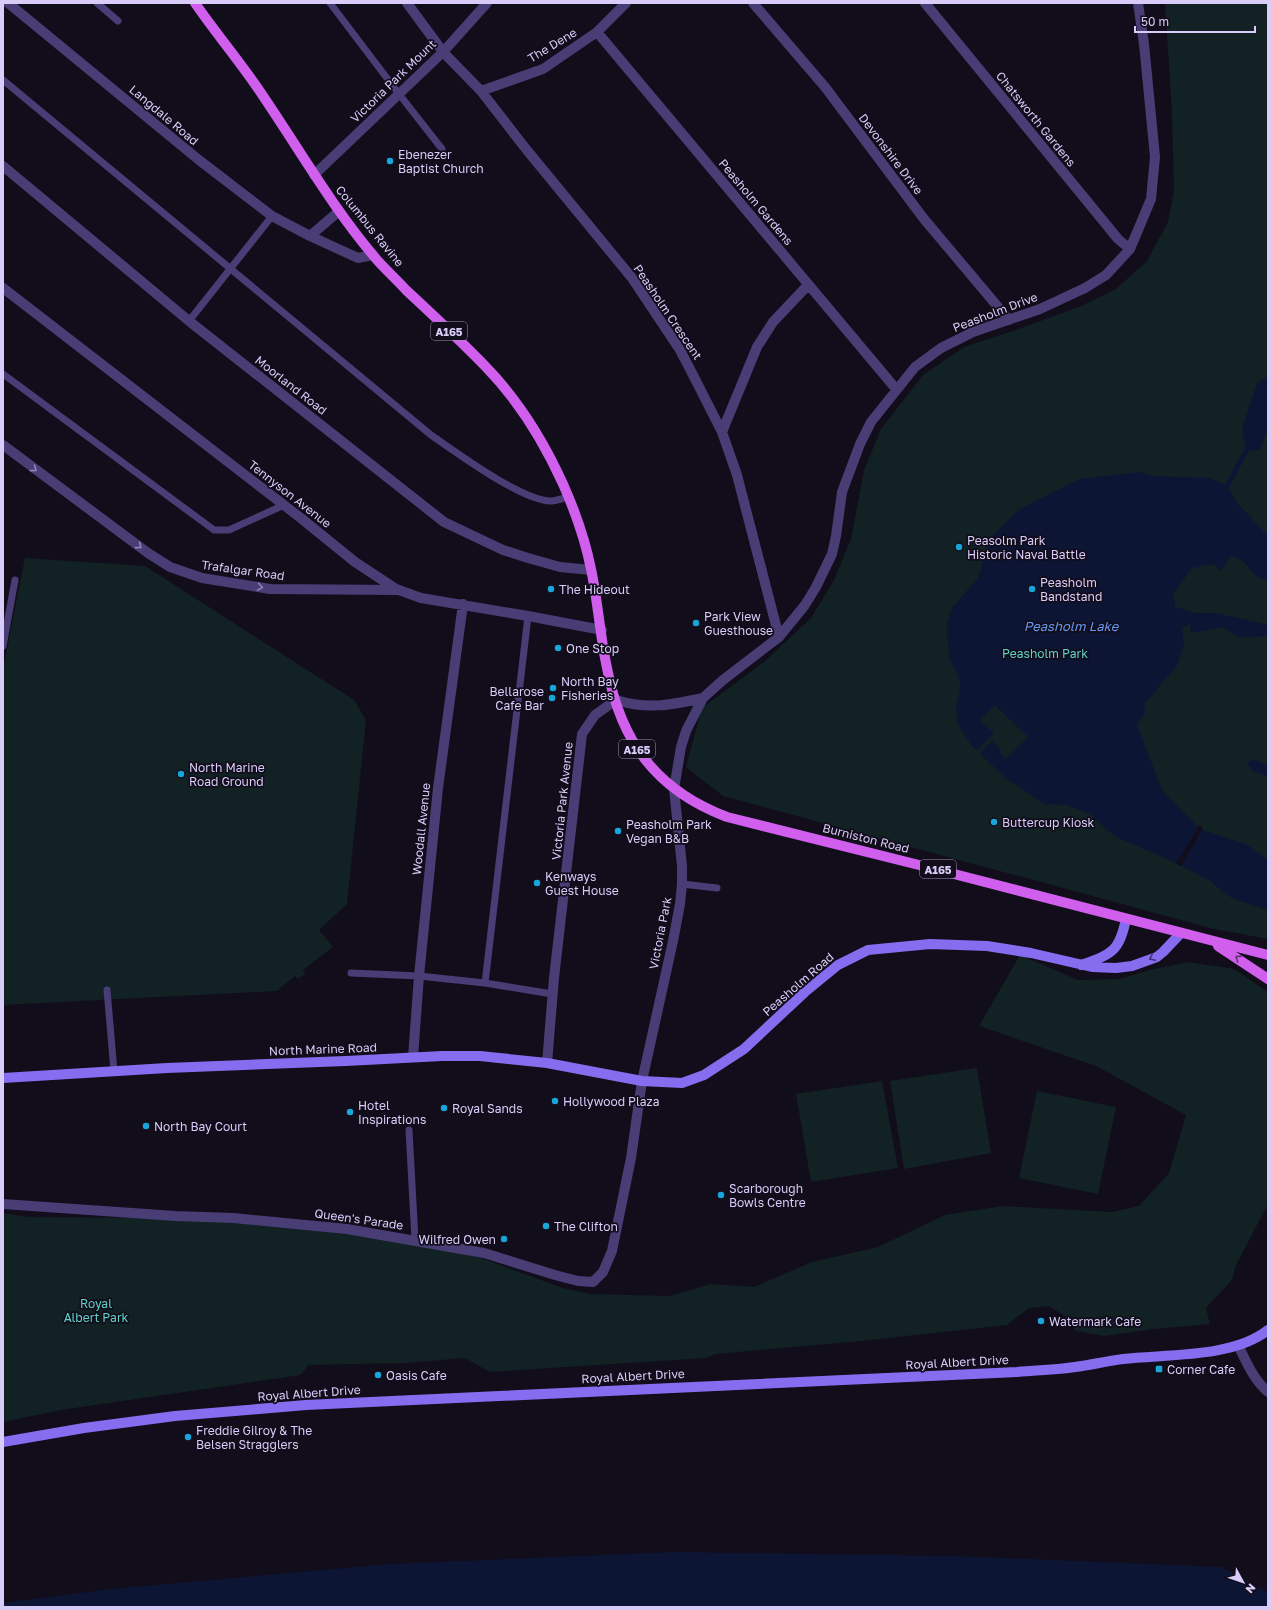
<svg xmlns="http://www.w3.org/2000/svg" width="1271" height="1610" font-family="'Golos Text',sans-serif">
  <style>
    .green { fill: #112124 }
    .water { fill: #0d1534 }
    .pier { fill: #120d1b }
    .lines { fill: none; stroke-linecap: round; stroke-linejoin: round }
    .stream { stroke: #0d1534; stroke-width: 5 }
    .lane { stroke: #483d75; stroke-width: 7 }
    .street { stroke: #483d75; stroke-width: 10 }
    .secondary { stroke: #866def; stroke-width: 10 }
    .primary { stroke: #d05fee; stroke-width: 10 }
    .oneway { stroke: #9084b7 }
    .oneway2 { stroke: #403370 }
    .oneway3 { stroke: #67327a }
    .poi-dot { fill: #18a6da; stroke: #120d1b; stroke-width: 1.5 }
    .labels { text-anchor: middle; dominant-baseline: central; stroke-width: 3.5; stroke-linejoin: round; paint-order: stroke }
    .shield { fill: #120d1b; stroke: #9d93b6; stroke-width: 1 }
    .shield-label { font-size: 11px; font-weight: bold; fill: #d9ccf9 }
    .street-label { font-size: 12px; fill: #d9ccf9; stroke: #120d1b }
    .poi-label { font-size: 12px; fill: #d9ccf9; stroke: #120d1b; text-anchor: start }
    .park-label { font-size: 12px; fill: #61d0c7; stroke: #120d1b }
    .water-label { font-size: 13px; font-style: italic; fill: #6598ee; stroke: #120d1b }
  </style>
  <rect width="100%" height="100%" fill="#120d1b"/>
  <path class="green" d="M1165,3H1268V939L1214,929L723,796L686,767L702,708L764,662L811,618L834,580L851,539L864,470L881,429L923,375L964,347L1016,330L1081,306L1116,289L1147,261L1168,222L1174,190L1172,112Z
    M25,558L145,566L354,700L366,720L347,904L319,930L333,947L303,970L305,974L298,979L295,976L277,991L3,1005V669Z
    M1020,955L1078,980L1119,979L1154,969L1188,962L1234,969L1268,992V1204L1236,1265L1232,1280L1206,1308L1210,1324L1154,1329L1105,1336L1076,1331L1065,1316L1049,1306L1029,1308L1007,1325L861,1341L715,1354L706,1358L490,1372L465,1358L406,1363L308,1365L301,1375L61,1410L3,1422V1213L29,1217L175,1218L345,1232L413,1243L481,1258L563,1288L590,1294L669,1296L711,1284L754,1287L812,1262L878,1247L945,1215L1003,1206L1111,1212L1139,1206L1169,1173L1186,1115L1096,1066L979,1026Z
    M977,1068L991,1153L904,1169L890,1081Z
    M882,1081L898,1168L811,1182L796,1094Z
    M1037,1091L1116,1107L1098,1194L1019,1178Z"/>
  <path class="water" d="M1268,376V426L1260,450L1246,451L1242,428L1257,383Z
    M1139,472L1151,476L1210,478L1227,486L1238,504L1268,536V580L1258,578L1242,560L1231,556L1220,571L1214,564L1192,568L1173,594L1175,607L1196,613H1216L1268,625V636L1240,638L1223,627L1191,633L1190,624L1182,627L1184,644L1176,668L1162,682L1152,696L1144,702L1145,714L1137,725L1163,792L1200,829L1248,845L1268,860V910L1240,901L1226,895L1212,882L1201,876L1174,862L1116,837L1088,813L1066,805L1045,804L1028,793L1007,779L980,754L992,741L1001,750L999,752L1006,759L1028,737L995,705L980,720L994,733L977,751L971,745L958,724L956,706L961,688L958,676L950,659L947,639V624L952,608L978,578L986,551L995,533L1020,509L1079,479Z
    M1252,759L1268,765V776L1253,772L1247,764Z
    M674,1552L953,1556L1221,1567L1268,1592V1607H3V1603L111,1589L390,1564Z"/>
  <path class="pier" d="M1199,825L1203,828L1181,866L1176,864Z"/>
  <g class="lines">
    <path class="stream" d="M1227,486L1249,445"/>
    <path class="lane" d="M97,3L118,21
      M330,3L399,94L442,149
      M3,80L431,435C457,453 521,500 550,501C556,501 563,498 568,497
      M189,321L272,216
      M3,374L214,530H229L284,505
      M3,646L15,580
      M682,884L717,888
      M351,973L419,976L485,983L552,994
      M485,983L528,616
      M107,990L114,1071
      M409,1130L415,1240"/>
    <path class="street" d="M8,3L199,160L272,216L310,236L338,212
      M407,3L443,52L481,91L526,149L632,278L680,350L693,375L722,432L737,475L779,637
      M753,3L825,87L924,219L1009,320
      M925,3L1118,239L1130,249
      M597,32L896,389
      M481,91L543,69L597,32L626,3
      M3,166L189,321L444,522L503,550L528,558L560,567L591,570
      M314,175L443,52L487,3
      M310,236L358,258L373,255
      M3,288L302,519L355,562L396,589L421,598L528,616L602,630
      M722,432L757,347L773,322L808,285
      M3,445L148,553L170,567L202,578L270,589L398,590
      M413,1057L419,976L438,788L463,604
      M547,1063L554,978L582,734L595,715L616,700C648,710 671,705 703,698
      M3,1204L175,1216L233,1218L347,1229L484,1253L555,1275L578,1281L593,1282L603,1272L612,1251L631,1158L642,1081L673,941L680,904L682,884V866L674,789L681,747L686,731L703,698L723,680L779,637L805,605L816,587L832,554L836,536L842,492L860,444L871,422L915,367L941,348L973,332L1040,309L1085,288L1106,275L1130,249L1151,199L1155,157L1144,44L1138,3
      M1238,1345C1247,1363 1253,1379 1268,1392"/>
    <path class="secondary" d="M1081,965C1112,954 1119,952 1126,919
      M3,1078L167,1068L346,1061L442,1056H480L547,1063L642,1081L682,1083L704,1075L744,1049L805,992L838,965L868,950L930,944L987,946L1031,953L1092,967L1116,968L1132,966L1157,957L1163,952L1181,933
      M3,1442L84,1428L175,1416L306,1405L1017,1372C1036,1370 1056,1370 1075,1367C1091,1365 1107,1361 1123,1359C1167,1354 1233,1358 1268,1330"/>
    <path class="primary" d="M195,3C217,35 242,64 263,96C301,152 334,210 378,261C387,271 397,280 406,290C433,315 460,340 486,367C518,400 544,442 563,484C575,511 585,539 591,569C598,602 600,636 607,668C621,742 656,790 727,817L923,866L1268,955
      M1218,946L1268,979"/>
  </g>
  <defs><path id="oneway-chevron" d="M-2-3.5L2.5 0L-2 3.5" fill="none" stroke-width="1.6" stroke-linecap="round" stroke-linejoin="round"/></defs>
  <g class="oneway">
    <use href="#oneway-chevron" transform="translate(34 469) rotate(37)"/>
    <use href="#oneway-chevron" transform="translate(139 546) rotate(37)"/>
    <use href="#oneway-chevron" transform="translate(260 587) rotate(10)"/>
  </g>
  <use class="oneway2" href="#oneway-chevron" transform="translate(1152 958) rotate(155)"/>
  <use class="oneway3" href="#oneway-chevron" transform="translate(1238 958) rotate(-147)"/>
  <g class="poi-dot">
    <circle cx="390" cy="161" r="4"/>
    <circle cx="959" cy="547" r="4"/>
    <circle cx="551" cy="589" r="4"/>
    <circle cx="1032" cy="589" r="4"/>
    <circle cx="696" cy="623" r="4"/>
    <circle cx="558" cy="648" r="4"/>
    <circle cx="553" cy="688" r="4"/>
    <circle cx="552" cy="698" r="4"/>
    <circle cx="181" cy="774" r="4"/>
    <circle cx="994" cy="822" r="4"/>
    <circle cx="618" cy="831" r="4"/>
    <circle cx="537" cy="883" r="4"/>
    <circle cx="555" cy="1101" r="4"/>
    <circle cx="444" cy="1108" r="4"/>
    <circle cx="350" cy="1112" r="4"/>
    <circle cx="146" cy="1126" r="4"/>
    <circle cx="721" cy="1195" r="4"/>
    <circle cx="546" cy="1226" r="4"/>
    <circle cx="504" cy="1239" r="4"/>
    <circle cx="1041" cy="1321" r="4"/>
    <rect x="1155" y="1365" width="8" height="8" rx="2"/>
    <circle cx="378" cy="1375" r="4"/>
    <circle cx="188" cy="1437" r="4"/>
  </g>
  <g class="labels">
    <g class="shield">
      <rect x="431" y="322" width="36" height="18" rx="3"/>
      <rect x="619" y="740" width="36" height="18" rx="3"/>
      <rect x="920" y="860" width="36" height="18" rx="3"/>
    </g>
    <g class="shield-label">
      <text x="449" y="331">A165</text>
      <text x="637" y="749">A165</text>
      <text x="938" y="869">A165</text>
    </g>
    <g class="street-label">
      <text transform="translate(552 45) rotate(-31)">The Dene</text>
      <text transform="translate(393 81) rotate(-44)">Victoria Park Mount</text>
      <text transform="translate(164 115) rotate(40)">Langdale Road</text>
      <text transform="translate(1036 119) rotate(51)">Chatsworth Gardens</text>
      <text transform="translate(891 154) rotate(53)">Devonshire Drive</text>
      <text transform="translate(756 202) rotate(50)">Peasholm Gardens</text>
      <text transform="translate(370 226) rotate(51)">Columbus Ravine</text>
      <text transform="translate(668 312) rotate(56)">Peasholm Crescent</text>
      <text transform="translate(995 312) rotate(-21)">Peasholm Drive</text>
      <text transform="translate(291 385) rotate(38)">Moorland Road</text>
      <text transform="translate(290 494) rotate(38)">Tennyson Avenue</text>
      <text transform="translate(243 570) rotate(8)">Trafalgar Road</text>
      <text transform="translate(562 801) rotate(-84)">Victoria Park Avenue</text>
      <text transform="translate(421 829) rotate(-84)">Woodall Avenue</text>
      <text transform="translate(866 838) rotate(14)">Burniston Road</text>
      <text transform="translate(660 933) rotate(-79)">Victoria Park</text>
      <text transform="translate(798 984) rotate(-41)">Peasholm Road</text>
      <text transform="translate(323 1049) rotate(-2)">North Marine Road</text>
      <text transform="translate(359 1219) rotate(8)">Queen's Parade</text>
      <text transform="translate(957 1362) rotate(-3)">Royal Albert Drive</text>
      <text transform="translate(633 1376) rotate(-3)">Royal Albert Drive</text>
      <text transform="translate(309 1393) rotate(-4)">Royal Albert Drive</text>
    </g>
    <g class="poi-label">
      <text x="398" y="154">Ebenezer<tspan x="398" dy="14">Baptist Church</tspan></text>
      <text x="967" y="540">Peasolm Park<tspan x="967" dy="14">Historic Naval Battle</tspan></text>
      <text x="1040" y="582">Peasholm<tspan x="1040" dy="14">Bandstand</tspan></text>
      <text x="559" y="589">The Hideout</text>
      <text x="704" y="616">Park View<tspan x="704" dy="14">Guesthouse</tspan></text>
      <text x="566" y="648">One Stop</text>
      <text x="561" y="681">North Bay<tspan x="561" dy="14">Fisheries</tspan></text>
      <text x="544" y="691" text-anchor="end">Bellarose<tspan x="544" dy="14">Cafe Bar</tspan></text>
      <text x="189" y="767">North Marine<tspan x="189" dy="14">Road Ground</tspan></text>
      <text x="1002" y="822">Buttercup Kiosk</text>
      <text x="626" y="824">Peasholm Park<tspan x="626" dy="14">Vegan B&amp;B</tspan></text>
      <text x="545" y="876">Kenways<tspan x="545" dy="14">Guest House</tspan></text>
      <text x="563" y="1101">Hollywood Plaza</text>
      <text x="358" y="1105">Hotel<tspan x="358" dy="14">Inspirations</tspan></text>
      <text x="452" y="1108">Royal Sands</text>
      <text x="154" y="1126">North Bay Court</text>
      <text x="729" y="1188">Scarborough<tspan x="729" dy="14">Bowls Centre</tspan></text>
      <text x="554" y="1226">The Clifton</text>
      <text x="496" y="1239" text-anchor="end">Wilfred Owen</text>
      <text x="1049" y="1321">Watermark Cafe</text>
      <text x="1167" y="1369">Corner Cafe</text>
      <text x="386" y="1375">Oasis Cafe</text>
      <text x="196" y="1430">Freddie Gilroy &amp; The<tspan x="196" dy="14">Belsen Stragglers</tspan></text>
    </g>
    <g class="park-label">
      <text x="1045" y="653">Peasholm Park</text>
      <text x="96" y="1303">Royal<tspan x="96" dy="14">Albert Park</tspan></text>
    </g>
    <g class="water-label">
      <text x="1071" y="626">Peasholm Lake</text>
    </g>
  </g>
  <rect width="1271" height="1610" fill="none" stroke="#d9ccf9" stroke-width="8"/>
  <g transform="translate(1243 1582) rotate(130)" stroke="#120d1b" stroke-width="3" paint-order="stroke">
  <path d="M0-3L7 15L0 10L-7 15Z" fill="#d9ccf9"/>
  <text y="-6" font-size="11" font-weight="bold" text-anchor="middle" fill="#d9ccf9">N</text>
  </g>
  <path d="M1135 26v6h120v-6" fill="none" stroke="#d9ccf9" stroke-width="2"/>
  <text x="1141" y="26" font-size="12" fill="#d9ccf9" stroke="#120d1b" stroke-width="3" paint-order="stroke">50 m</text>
</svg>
